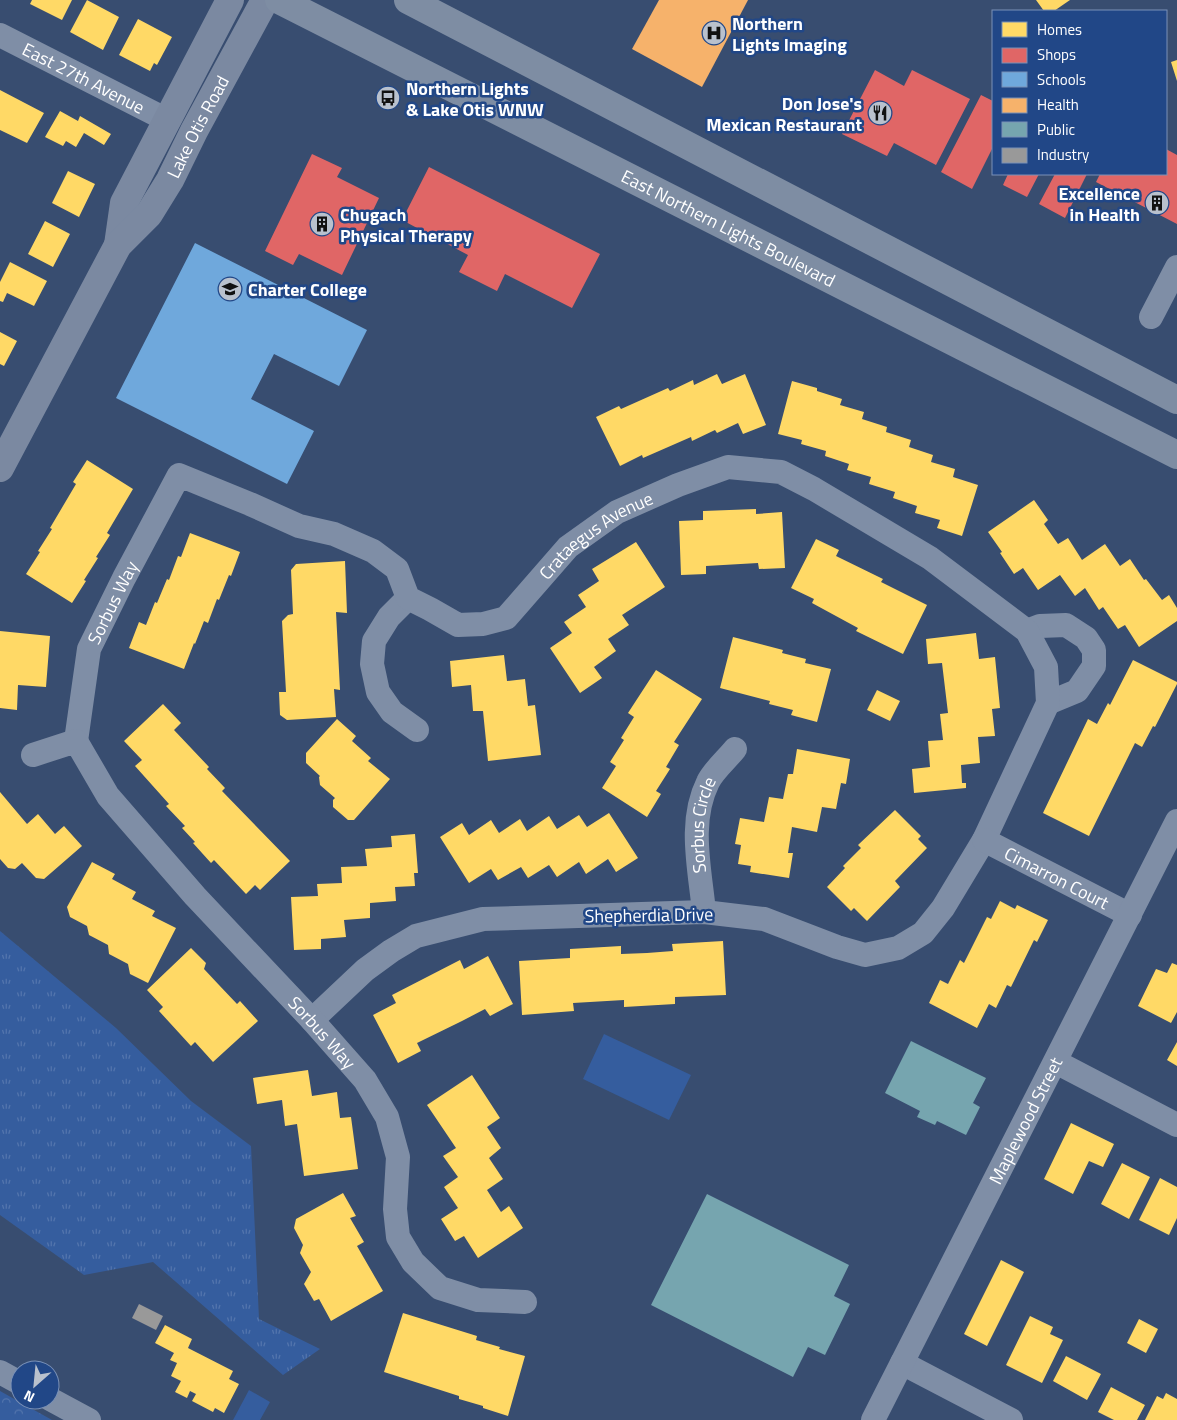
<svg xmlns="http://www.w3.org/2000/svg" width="1177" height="1420" font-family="'Titillium Web',sans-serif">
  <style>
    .grass { fill: url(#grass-tufts) }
    .park { fill: url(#park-crowns) }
    .pitch { fill: #355d9e }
    .homes { fill: #ffd966 }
    .shops { fill: #e06666 }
    .schools { fill: #6fa8dc }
    .health { fill: #f6b26b }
    .public { fill: #76a5af }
    .industry { fill: #999 }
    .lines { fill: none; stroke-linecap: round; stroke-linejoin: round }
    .street { stroke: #7f8ea6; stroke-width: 24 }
    .secondary { stroke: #7b89a1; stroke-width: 28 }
    .primary { stroke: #7e8da3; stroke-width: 28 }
    .labels { text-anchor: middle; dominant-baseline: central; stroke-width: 5; stroke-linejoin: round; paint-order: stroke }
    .poi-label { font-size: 18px; font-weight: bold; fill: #fff; stroke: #214787; text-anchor: start }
    .street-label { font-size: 18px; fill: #fff; stroke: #214787 }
  </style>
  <defs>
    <pattern id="grass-tufts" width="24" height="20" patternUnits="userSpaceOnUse" patternTransform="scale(1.25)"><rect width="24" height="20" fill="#355d9e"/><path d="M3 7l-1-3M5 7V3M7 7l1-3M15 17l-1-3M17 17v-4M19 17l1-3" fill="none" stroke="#5375ad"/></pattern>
    <pattern id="park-crowns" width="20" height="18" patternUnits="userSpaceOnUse" patternTransform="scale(1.25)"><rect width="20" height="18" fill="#355d9e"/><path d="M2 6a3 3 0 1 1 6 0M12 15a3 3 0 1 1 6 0" fill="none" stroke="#5375ad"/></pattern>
  </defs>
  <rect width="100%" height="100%" fill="#384d70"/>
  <path class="grass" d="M0,931L116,1028L191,1101L251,1146L259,1319L320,1349L283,1375L153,1262L84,1275L0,1215Z"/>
  <path class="park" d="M0,1391L52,1420H0Z"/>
  <path class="pitch" d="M604,1034L691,1075L669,1120L583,1079Z
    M249,1390L270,1402L260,1420H233Z"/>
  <path class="homes" d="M32,0H72L62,20L30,4Z
    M87,0L119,17L103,50L70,32Z
    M1036,0H1070L1054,11H1044Z
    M138,19L172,37L157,65L154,63L150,71L119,55Z
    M1177,60V81L1171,62Z
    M0,90L44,113L27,143L0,130Z
    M60,111L78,121L80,116L111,134L104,145L84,133L76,147L66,141L63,146L45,137Z
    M68,171L95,184L79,217L52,203Z
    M45,221L70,234L53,267L28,254Z
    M10,262L47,281L34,306L7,293L3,302L0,301V282Z
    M0,332L17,341L4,366L0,364Z
    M717,374L722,384L745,374L766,425L743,434L738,423L717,433L715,430L692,441L691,437L643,458L642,455L620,466L596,417L619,406L621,409L668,388L670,391L693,380L694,385Z
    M792,381L817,388V391L842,399L840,405L864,412L862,419L887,427L886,432L911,440L909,447L933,455L931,462L955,469L953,477L978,485L962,536L937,528L940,520L915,513L917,506L893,498L895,492L869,484L871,477L847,470L849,464L825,456L826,451L801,444L802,440L778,434Z
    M87,460L133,489L107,533L110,535L96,557L98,558L84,580L86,581L72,603L26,574L40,552L38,551L52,529L50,528L76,484L73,482Z
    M1034,500L1048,520L1044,524L1058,544L1068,538L1082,560L1105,544L1120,566L1130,559L1144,580L1146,579L1162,600L1169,595L1177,608V621L1139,647L1125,625L1118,629L1103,607L1099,610L1085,588L1075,596L1060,575L1038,590L1023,568L1014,574L1000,553L1002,552L988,532Z
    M756,509V514L782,512L785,568L759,569L758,563L706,566V574L681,575L679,521L703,520V511Z
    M190,533L240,552L231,576L229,575L219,600L217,599L208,623L204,621L195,644L194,643L184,669L129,648L139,622L146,625L155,602L157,603L167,579L169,580L178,556L181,557Z
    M816,539L839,550L836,556L883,579L881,582L927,605L903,654L856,631L858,628L812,603L814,599L791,588Z
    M636,542L665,587L622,615L629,625L608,639L616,651L594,667L602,678L580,693L550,648L572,633L564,622L586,607L578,595L599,581L592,569Z
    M345,561L347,613L336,612L340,690L334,689L336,717L287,720L280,715L279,692H286L282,621L288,615L293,614L291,570L296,564Z
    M0,631L50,636L46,687L18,685L17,710L0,708Z
    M976,633L979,659L995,657L1000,708L992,709L995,736L978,737L980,763L961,765L962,783H966V788L914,793L912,769L930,767L928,741L943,740L940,714L948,713L942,663L928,664L926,639Z
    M733,637L783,650L782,653L806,659L805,663L831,669L817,722L791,715L793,710L769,704L770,701L720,688Z
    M504,655L507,681L525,679L528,706L535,705L541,755L488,761L483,711H473L471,685L452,687L450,661Z
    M1133,660L1177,682V684L1155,727L1153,726L1142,747L1135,743L1089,836L1043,813L1088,719L1097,724L1108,703L1110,705Z
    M656,670L702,699L674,742L679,745L666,767L670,769L656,791L661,794L647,817L602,788L616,766L610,762L624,740L621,738L634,717L628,713Z
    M877,690L900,701L890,721L867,710Z
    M163,704L181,723L174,730L209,767L207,769L225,788L222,791L290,861L260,890L255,885L246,894L214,860L211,863L193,843L195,842L182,828L185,826L166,806L169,804L135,766L142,760L124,741Z
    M337,719L356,736L352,741L371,758L368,761L390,779L354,820H348L333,807V800L335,798L320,785L319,777L320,776L306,763V753Z
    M797,749L850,759L846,784L841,783L836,809L822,807L817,832L792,827L788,853H793L789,878L750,872L751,866L738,864L741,845L735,844L740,818L764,822L769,797L783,799L788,774H793Z
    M0,792L27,824L38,814L55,834L64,826L82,846L44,879L36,878L22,863L15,869L8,868L0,859Z
    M895,810L921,836L918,839L927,848L895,881L900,887L867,921L854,908L851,911L827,887L845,868L843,866L861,848L858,845Z
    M609,813L638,858L616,872L608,859L586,874L579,862L557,877L549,865L528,878L521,867L498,880L491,869L469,883L440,837L462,823L469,835L491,820L499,833L520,819L527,831L549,816L557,829L579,815L587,827Z
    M415,834L418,873H414L415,886L395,887L396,901L370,903V918L344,920L346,937L321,939V949L294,950L291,897L318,896L317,884L342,883L341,867L367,866L365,849L392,847L391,836Z
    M92,862L115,874L112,879L136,892L132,899L155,911L152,916L176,928L148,983L130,974L128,964L109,954L108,945L89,935L87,926L70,917L67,907Z
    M1000,901L1015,909L1017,905L1048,920L1037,942L1034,940L1011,987L1007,985L996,1008L989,1004L977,1028L929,1003L940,980L948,984L960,960L964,963L987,917L991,919Z
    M723,941L726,995L675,997V1004L624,1007V1000L573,1003L574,1011L522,1015L519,961L570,958V949L621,946V954L647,953L673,951L672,944Z
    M191,948L206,963L204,969L219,985L237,1004L240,1001L258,1021L213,1062L195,1042L191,1046L159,1011L163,1007L147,990Z
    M488,956L513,1004L490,1016L485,1009L462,1021L417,1043L421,1051L398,1063L373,1015L396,1003L392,995L460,960L464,969Z
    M1172,963L1177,965V1012L1171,1023L1138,1006L1156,969L1167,973Z
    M1177,1042V1066L1167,1060Z
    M308,1070L312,1096L337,1092L340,1118L351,1117L358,1169L304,1176L297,1124L285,1126L282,1100L257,1104L253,1078Z
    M472,1075L500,1118L487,1127L501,1148L489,1158L503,1179L487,1190L501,1212L509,1206L523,1228L478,1258L464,1236L455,1241L441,1219L458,1208L444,1187L458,1177L443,1156L456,1148L427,1105Z
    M1071,1123L1114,1144L1103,1167L1089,1161L1073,1194L1044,1179Z
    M1122,1163L1150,1177L1129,1219L1101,1204Z
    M1160,1178L1177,1187V1218L1169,1235L1139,1220Z
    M343,1193L356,1216L350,1218L364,1242L357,1246L383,1291L331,1321L319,1299L314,1301L304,1284L311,1272L300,1253L303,1245L294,1228L296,1219Z
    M1001,1260L1024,1272L987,1346L964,1334Z
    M403,1313L477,1336L476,1340L500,1347L499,1349L525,1356L508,1416L483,1408V1406L459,1399V1396L384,1372Z
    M1030,1316L1053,1327L1050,1334L1063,1340L1042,1383L1006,1365Z
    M1139,1319L1158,1329L1146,1353L1127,1343Z
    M165,1325L192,1339L188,1348L233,1371L229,1379L239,1384L224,1413L215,1408L213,1412L192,1401L196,1394L190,1391L187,1398L175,1392L181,1381L171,1376L177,1363L170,1360L174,1353L155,1343Z
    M1066,1356L1101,1374L1087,1400L1053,1381Z
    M1111,1387L1145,1405L1137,1420H1114L1098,1412Z
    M1166,1393L1177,1399V1420H1145L1157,1396L1163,1399Z"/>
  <path class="shops" d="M875,70L904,86L912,70L970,99L936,165L894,143L887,156L842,134Z
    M981,95L993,101V147L972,189L941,172Z
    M1166,149L1177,155V224L1096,182L1100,174H1166Z
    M312,154L342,168L337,177L379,198L342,275L299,254L293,265L265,251Z
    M429,167L600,254L572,308L505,274L497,291L459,272L468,255L402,220Z
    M1008,174H1039L1027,197L1003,185Z
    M1055,174H1087L1065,218L1039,204Z"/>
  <path class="schools" d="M195,243L367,330L339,386L274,354L251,399L314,431L287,484L116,398Z"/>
  <path class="health" d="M659,0H748L702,87L632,49Z"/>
  <path class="public" d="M911,1041L986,1078L973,1103L980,1107L966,1135L937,1121L935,1125L917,1117L920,1111L885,1093Z
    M707,1194L849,1265L834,1296L850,1304L825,1355L808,1347L793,1377L651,1305Z"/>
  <path class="industry" d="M139,1304L163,1316L156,1330L132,1318Z"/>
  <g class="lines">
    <g class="street">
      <path id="s1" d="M0,35L167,120"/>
      <path d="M1151,317L1177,267"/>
      <path d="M408,598L389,617L374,641L372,664L378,692L392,712L417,730"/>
      <path d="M1027,631L1040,626L1066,625L1086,638L1094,650V666L1077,691L1048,703"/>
      <path id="s2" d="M76,741L89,649L124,578L179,475L250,504L299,526L334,534L373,551L397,569L408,598L430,609L458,625L483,624L506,618L568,547L617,512L678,485L728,467L781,472L814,489L930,558L1027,631L1046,667L1048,703L984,840L943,908L923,933L898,948L865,955L837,947L764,919L704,912L483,919L416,936L391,951L365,970L312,1020"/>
      <path id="s3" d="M33,755L76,741L108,796L195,896L312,1020L365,1080L387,1117L398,1157L395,1209L398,1237L413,1262L440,1288L478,1300L525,1302"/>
      <path id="s4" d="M984,840L1130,915"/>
      <path id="s5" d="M704,912C700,869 688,822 708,782C713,771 727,759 735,749"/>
      <path d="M1056,1062L1177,1125"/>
      <path d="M902,1363L1011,1420"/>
      <path d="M0,1372L20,1383"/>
      <path d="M50,1399L89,1420"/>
      <path id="s6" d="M873,1420L1177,821"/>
    </g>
    <g class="secondary">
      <path d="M118,245L124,203L230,0"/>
      <path id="s7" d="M0,468L118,245L149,214L170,180L194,131L265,0"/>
    </g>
    <g class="primary">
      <path id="s8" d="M279,0L1177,455"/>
      <path d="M408,0L1177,400"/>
    </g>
  </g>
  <defs>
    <g id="hospital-disc" transform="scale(1.25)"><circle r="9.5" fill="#b9c1cd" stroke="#214787"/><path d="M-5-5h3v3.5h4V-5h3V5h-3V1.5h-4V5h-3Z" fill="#111"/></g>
    <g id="bus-disc" transform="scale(1.25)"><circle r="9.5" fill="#b9c1cd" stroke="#214787"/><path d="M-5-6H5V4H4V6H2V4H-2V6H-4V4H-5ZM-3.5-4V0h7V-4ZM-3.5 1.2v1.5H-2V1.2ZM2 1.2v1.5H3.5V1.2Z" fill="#111"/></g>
    <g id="restaurant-disc" transform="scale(1.25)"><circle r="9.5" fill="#b9c1cd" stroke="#214787"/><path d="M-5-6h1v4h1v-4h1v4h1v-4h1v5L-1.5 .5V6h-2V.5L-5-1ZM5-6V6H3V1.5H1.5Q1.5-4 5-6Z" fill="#111"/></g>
    <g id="building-disc" transform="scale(1.25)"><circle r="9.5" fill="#b9c1cd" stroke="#214787"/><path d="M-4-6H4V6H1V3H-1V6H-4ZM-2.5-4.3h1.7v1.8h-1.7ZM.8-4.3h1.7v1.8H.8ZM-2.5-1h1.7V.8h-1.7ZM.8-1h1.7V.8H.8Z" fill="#111"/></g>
    <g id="university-disc" transform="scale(1.25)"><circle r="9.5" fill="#b9c1cd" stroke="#214787"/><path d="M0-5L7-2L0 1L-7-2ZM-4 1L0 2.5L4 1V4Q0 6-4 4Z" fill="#111"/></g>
  </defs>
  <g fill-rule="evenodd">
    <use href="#hospital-disc" x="714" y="33"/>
    <use href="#bus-disc" x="388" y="98"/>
    <use href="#restaurant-disc" x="880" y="113"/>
    <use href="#building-disc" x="1157" y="203"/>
    <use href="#building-disc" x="322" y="224"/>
    <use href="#university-disc" x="230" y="289"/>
  </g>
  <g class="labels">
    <g class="poi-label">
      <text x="732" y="23">Northern<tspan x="732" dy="21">Lights Imaging</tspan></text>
      <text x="406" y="88">Northern Lights<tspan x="406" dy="21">&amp; Lake Otis WNW</tspan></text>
      <text x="862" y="103" text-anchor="end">Don Jose's<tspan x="862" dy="21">Mexican Restaurant</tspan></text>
      <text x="1140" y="193" text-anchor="end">Excellence<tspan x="1140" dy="21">in Health</tspan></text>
      <text x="340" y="214">Chugach<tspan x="340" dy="21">Physical Therapy</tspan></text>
      <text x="248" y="289">Charter College</text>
    </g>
    <g class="street-label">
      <text stroke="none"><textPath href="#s1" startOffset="94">East 27th Avenue</textPath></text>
      <text stroke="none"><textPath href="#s7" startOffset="396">Lake Otis Road</textPath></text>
      <text stroke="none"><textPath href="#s8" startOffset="504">East Northern Lights Boulevard</textPath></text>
      <text stroke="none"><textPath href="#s2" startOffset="788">Crataegus Avenue</textPath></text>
      <text stroke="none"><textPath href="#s2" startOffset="145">Sorbus Way</textPath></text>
      <text stroke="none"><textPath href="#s5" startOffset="88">Sorbus Circle</textPath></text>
      <text stroke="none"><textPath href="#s4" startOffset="82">Cimarron Court</textPath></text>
      <text transform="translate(649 915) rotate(-1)">Shepherdia Drive</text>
      <text stroke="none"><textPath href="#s3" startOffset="428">Sorbus Way</textPath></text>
      <text stroke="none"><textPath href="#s6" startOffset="336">Maplewood Street</textPath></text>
    </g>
  </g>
  <rect x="992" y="10" width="175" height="165" fill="#214787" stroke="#7a91b7"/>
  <rect x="1002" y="22" width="25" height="15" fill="#ffd966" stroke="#7a91b7"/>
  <text x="1037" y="35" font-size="15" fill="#ffffff">Homes</text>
  <rect x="1002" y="48" width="25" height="15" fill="#e06666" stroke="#7a91b7"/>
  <text x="1037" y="60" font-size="15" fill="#ffffff">Shops</text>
  <rect x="1002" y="72" width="25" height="15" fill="#6fa8dc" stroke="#7a91b7"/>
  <text x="1037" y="85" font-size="15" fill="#ffffff">Schools</text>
  <rect x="1002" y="98" width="25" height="15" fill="#f6b26b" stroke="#7a91b7"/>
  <text x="1037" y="110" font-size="15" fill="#ffffff">Health</text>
  <rect x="1002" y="122" width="25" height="15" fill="#76a5af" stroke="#7a91b7"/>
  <text x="1037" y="135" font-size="15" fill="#ffffff">Public</text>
  <rect x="1002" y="148" width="25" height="15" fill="#999999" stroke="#7a91b7"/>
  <text x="1037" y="160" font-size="15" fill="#ffffff">Industry</text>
  <g transform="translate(35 1385) rotate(207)"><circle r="24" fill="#214787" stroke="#7a91b7"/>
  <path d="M0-4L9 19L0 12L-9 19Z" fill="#b9c1cd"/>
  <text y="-8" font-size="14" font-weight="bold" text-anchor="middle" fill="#ffffff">N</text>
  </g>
</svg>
